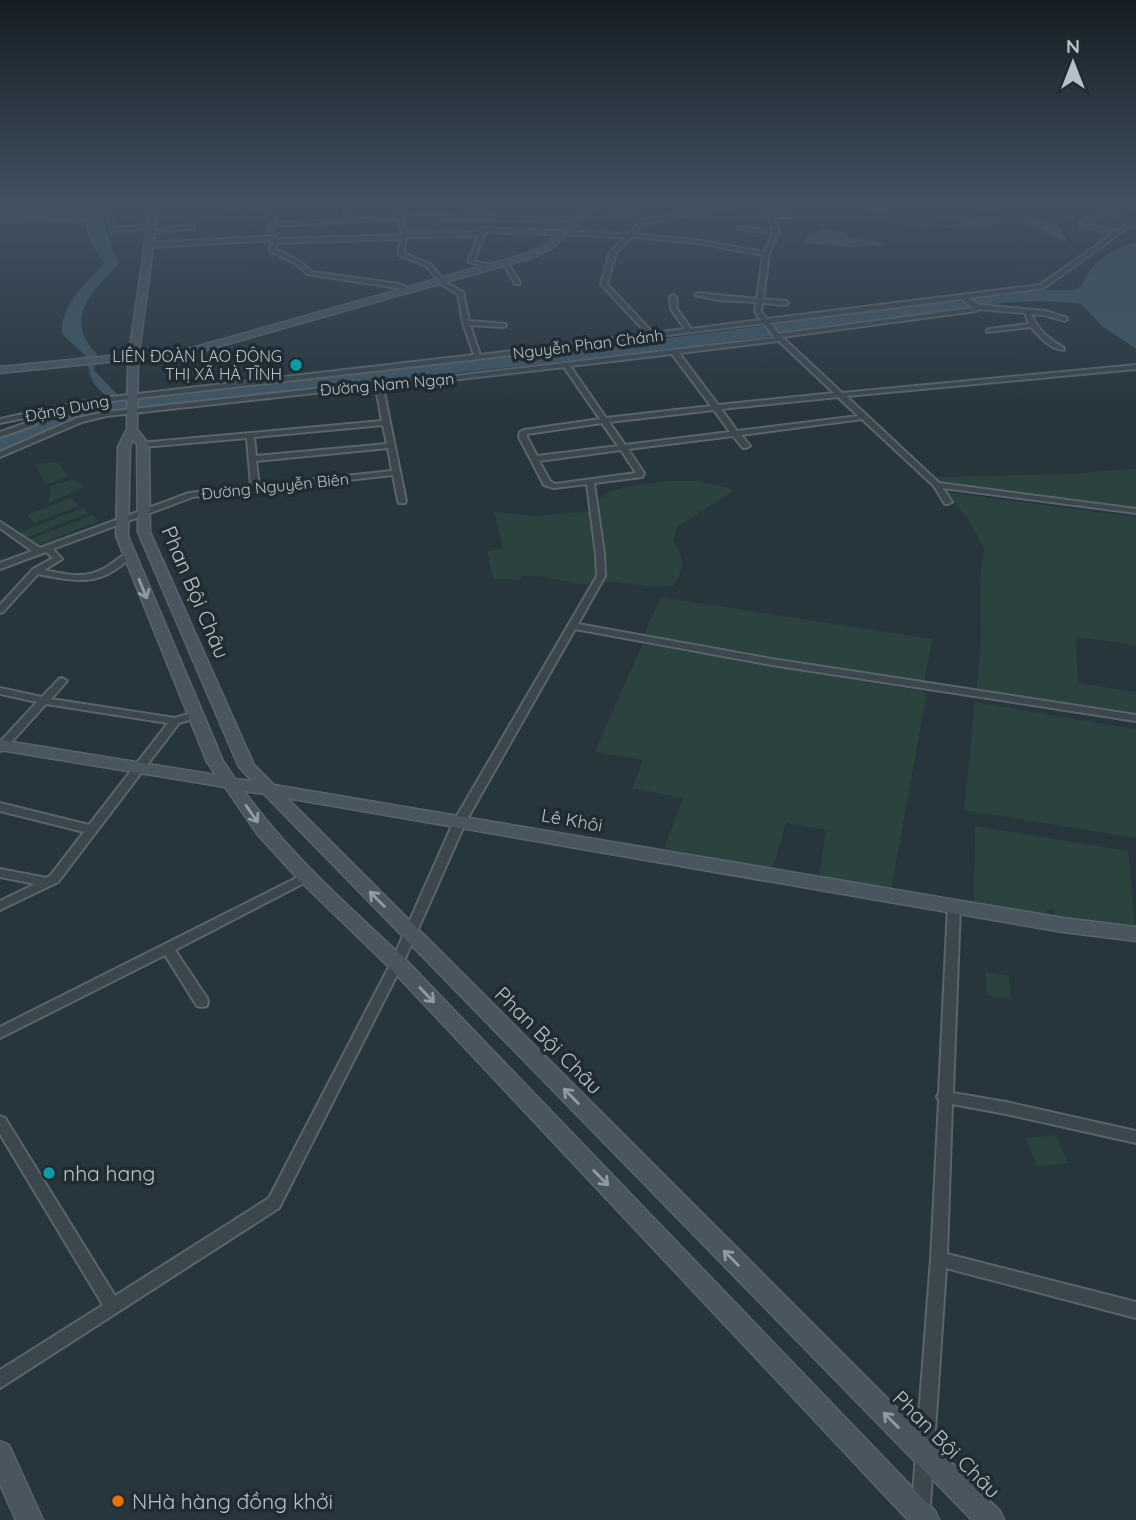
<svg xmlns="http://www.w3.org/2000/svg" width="1136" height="1520" font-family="Quicksand,sans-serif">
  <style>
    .medical { fill: #32333f }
    .green { fill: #2c423e }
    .water { fill: #3f5664 }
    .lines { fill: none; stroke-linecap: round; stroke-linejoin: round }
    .street-casing { stroke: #59646b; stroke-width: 4 }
    .secondary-casing { stroke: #59646b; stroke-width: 3 }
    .street { fill: #3b464d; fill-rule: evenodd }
    .secondary { fill: #495660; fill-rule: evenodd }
    .oneway { stroke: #909ca4 }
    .culture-dot { fill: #0f9aa8; stroke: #202b32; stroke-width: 2.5 }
    .food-dot { fill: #e8710a; stroke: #202b32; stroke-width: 2.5 }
    .labels { text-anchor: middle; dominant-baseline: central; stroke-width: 7; stroke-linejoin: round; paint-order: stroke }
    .far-street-label { font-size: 16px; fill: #b7c1c8; stroke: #202b32 }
    .far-poi-label { font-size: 16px; fill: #b7c1c8; stroke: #202b32; text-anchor: end }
    .street-label { font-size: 18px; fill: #b7c1c8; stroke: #202b32 }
    .near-street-label { font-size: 21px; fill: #b7c1c8; stroke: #202b32 }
    .near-poi-label { font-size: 21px; fill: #b7c1c8; stroke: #202b32; text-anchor: start }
  </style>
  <rect width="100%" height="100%" fill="#27353d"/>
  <path class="medical" d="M484,202H587L573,216L566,218L496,217L490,216Z"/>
  <path class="green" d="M946,207L1033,211L1044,216L976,214L927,227L938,232L839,212L898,218Z
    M57,462L69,476L46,485L35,464Z
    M1136,468V509L939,484L932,477L1073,474Z
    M72,479L86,486L49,503L50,486Z
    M667,481H698L733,489L732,492L677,527L673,540C684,560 686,567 673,586L655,587L615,582L579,584L538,576H522L519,580L493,579L487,551L503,549L494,512L535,516L593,511C596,485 645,485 667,481Z
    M945,492L1136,517V645L1076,637L1078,683L1136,692V717L976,691L981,641L980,579L984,548L967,518Z
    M71,498L80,506L34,523L27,515Z
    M82,508L89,513L18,541L13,535Z
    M92,515L99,521L29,549L21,543Z
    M661,597L932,639L924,683L644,634Z
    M642,644L927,692L891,891L819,876L826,830L786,823L772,871L664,848L683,798L632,788L643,760L595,752Z
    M975,702L1136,729V838L964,810Z
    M975,826L1128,851L1136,934L1055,920L1054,910L1047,909V916L974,903Z
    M985,972L1009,976L1011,999L987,995Z
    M1056,1135L1068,1163L1037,1166L1025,1138Z"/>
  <path class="water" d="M91,213L101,214L118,265C91,291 63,320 97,354L94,370L119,396L109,398C93,386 88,376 87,357L62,334C60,303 87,284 104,263L90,241L85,222L0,224V218Z
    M984,216L1023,217L1058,223L1068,244C1039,229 1025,215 991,224L993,228L935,227L954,226L964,219Z
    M826,229L848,233L843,235C857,241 870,237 884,245L853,247L803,243L811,233Z
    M1136,242V349L1102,326L1081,304C1043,298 1001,303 963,307L965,310L680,348L99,413L67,422L0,452V438L65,411L114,400H136L638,342L949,301L964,303L982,296L1043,290H1072L1082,286C1091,261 1112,249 1136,242Z"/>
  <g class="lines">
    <g class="street-casing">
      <path id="street" d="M249,202H267L276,223L346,219L342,202H348L351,219L397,216L392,202H431L399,205L402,215L484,216L478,202H483L489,216L578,217L581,219L578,221L403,219L407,233L479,232L483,228L628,234L643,220L726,204L745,202H781L763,204L769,213H792L795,215L792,217H772L776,222L779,232L769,254L763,299L785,301L788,303L785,305L762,303L761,312L767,319L1040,285L1113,234L1080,225V223L1093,216L1136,204V208L1097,218L1087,224L1116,231L1136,221V225L1126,229L1044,288L968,298L979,305L1045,311L1067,318V320L1065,321L1044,315L1031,314C1039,332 1048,338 1064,348V350C1050,349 1041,338 1031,327L987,332V330L989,329L1029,324L1025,313L979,309L976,311L782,337L842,393L1136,365V369L846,396L939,483L1136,509V513L943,488L952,502L948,504H945L934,486L862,419L741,435L750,446L746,448H743L733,436L628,449L644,473L642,477L594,483L604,554L605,576L578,624L772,659L1136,715V721L772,665L575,629L466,821L403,963L279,1208L0,1388V1370L103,1305L0,1134V1116L5,1118L115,1296L269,1198L391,963L454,821L597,576L596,554L587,484L554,488L544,485L519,437L520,432L524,430L600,419L564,367L383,388L406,501L405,503H399L398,501L393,475L193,497L53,549L62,559L44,570C65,574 85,580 105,568C113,563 121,556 129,552L133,555C101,587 79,582 38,574L3,612L0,613V605L33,569L53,558L46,552L0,569V563L32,551L0,528V522L40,548L189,493L251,486L247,438L143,447H140V443L382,421L376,388L323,392L106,416L82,422L0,457V452L77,418L106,412L323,388L405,382L775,338L764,323L478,359L94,403L36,415L35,425L0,437V432L29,422V417L0,423V419L94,399L474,355L463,323L458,294L439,283V281L426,266L398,255L401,239L277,243L275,249L299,261L312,272L399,284L411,289V291L398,288L308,274L295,263L270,251L272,240L147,247L144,245L147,243L274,236L277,239L402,235L397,219L276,226L272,231L269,229L271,225L262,204L229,208L226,206ZM757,204L770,222L773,230L740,227L737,229L773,233L764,252L696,240L634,234L645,223L726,208ZM485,232L625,237L610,252L601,284L647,334L480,355L470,325L504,327L506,326V324L469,321L463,292L445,282L430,264L403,253L407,237L478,236L468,262L493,268V266L474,261ZM631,237L696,243L763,255L757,299L698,293L695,295L719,300L756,302L755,312L761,320L691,329L677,309L676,297L673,295L670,297L671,309L685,329L653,333L607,284L616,253ZM961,299L973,308L779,334L770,323ZM779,341L834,393L718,405L679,353ZM672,354L711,406L606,418L570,366ZM838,397L858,416L737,431L721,409ZM714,410L730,432L625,445L609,422ZM602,423L618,446L537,456L527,437V434ZM383,425L387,444L256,456L254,437ZM388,448L392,471L259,485L256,461ZM621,450L636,473L555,484L550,481L539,461Z
        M848,202H856L884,211L881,213Z
        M906,202H911L913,205L908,206Z
        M589,206L639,210L642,212L639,214L587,209Z
        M102,208L112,212L115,228L150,225L153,227L150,229L111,231L107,213L102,212L0,218V214Z
        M192,225L194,228L149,234L146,232Z
        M503,262H507L520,283L519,284H515Z
        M62,678L67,681L51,699L175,718L195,712L200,715L199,717L179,723L58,882L0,910V901L35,884L0,877V869L47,878L50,876L84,832L0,811V803L89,825L168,723L46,704L4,750L0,751V742L37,702L0,694V688L42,697L59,679Z
        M306,873L310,874L312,877L310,880L175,950L207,998L208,1002L207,1006L202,1007L197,1006L165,955L0,1038V1027Z
        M954,902L958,903L960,906L953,1093L1006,1102L1136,1131V1143L1006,1114L952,1104L947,1254L1136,1302V1318L946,1268L929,1520H911L931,1259L939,1100L937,1097L939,1093L948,906L950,903Z"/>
    </g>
    <g class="secondary-casing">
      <path id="secondary" d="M0,202H15L0,205Z
        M151,202H159L139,353L192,348L525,254L547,244L590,202H599L553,248L531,258L196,353L138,359L137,429L149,445L150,532L254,765L274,785L1063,918L1136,927V941L1063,932L287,798L1000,1511L1004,1520H972L264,794L244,791C289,854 347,905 404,958L935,1511L939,1520H908L390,968L300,881L258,835L225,787L0,750V740L216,775L207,762L116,536L118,447L127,429L128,360L0,373V367L129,354ZM133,439L137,445L138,532L239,767L252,781L235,779L223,761L128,536L130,447Z
        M0,1441L9,1445L43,1520H16L0,1484Z"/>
    </g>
    <use href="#street" class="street"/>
    <use href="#secondary" class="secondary"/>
  </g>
  <defs><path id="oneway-shaft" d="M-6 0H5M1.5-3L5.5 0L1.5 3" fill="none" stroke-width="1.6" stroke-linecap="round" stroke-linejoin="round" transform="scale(1.75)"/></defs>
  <g class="oneway">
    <use href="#oneway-shaft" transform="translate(143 589) rotate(68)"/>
    <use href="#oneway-shaft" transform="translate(252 814) rotate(55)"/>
    <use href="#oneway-shaft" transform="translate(377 899) rotate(-135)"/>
    <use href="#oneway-shaft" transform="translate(427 995) rotate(46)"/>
    <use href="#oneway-shaft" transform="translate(571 1096) rotate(-135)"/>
    <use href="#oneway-shaft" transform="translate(601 1178) rotate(46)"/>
    <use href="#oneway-shaft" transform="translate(731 1258) rotate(-135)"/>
    <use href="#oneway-shaft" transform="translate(891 1420) rotate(-135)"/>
  </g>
  <linearGradient id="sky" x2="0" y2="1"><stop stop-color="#151d22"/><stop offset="0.49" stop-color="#415162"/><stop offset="1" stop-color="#415162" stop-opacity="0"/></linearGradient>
  <rect width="1136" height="415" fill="url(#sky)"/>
  <g class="culture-dot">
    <circle cx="296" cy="365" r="7"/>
    <circle cx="49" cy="1173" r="7"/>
  </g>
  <circle class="food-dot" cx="118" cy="1501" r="7"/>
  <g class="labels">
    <g class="far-street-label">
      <text transform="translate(588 344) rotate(-7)">Nguyễn Phan Chánh</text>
      <text transform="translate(387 384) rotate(-5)">Đường Nam Ngạn</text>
      <text transform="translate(67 408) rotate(-11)">Đặng Dung</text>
      <text transform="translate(275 486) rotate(-6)">Đường Nguyễn Biên</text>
    </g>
    <g class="far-poi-label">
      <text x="282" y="356">LIÊN ĐOÀN LAO ĐỘNG<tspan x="282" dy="18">THỊ XÃ HÀ TĨNH</tspan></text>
    </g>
    <g class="street-label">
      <text transform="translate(572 820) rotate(10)">Lê Khôi</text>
    </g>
    <g class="near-street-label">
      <text transform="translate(196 592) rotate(67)">Phan Bội Châu</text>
      <text transform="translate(549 1040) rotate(45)">Phan Bội Châu</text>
      <text transform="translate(947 1444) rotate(45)">Phan Bội Châu</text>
    </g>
    <g class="near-poi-label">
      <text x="63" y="1173">nha hang</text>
      <text x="132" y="1501">NHà hàng đồng khởi</text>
    </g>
  </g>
  <g transform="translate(1073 63)" stroke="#202b32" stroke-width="5" paint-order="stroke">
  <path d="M0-5L12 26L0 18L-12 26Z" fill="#b7c1c8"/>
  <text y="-10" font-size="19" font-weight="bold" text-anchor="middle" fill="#b7c1c8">N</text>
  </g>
</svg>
